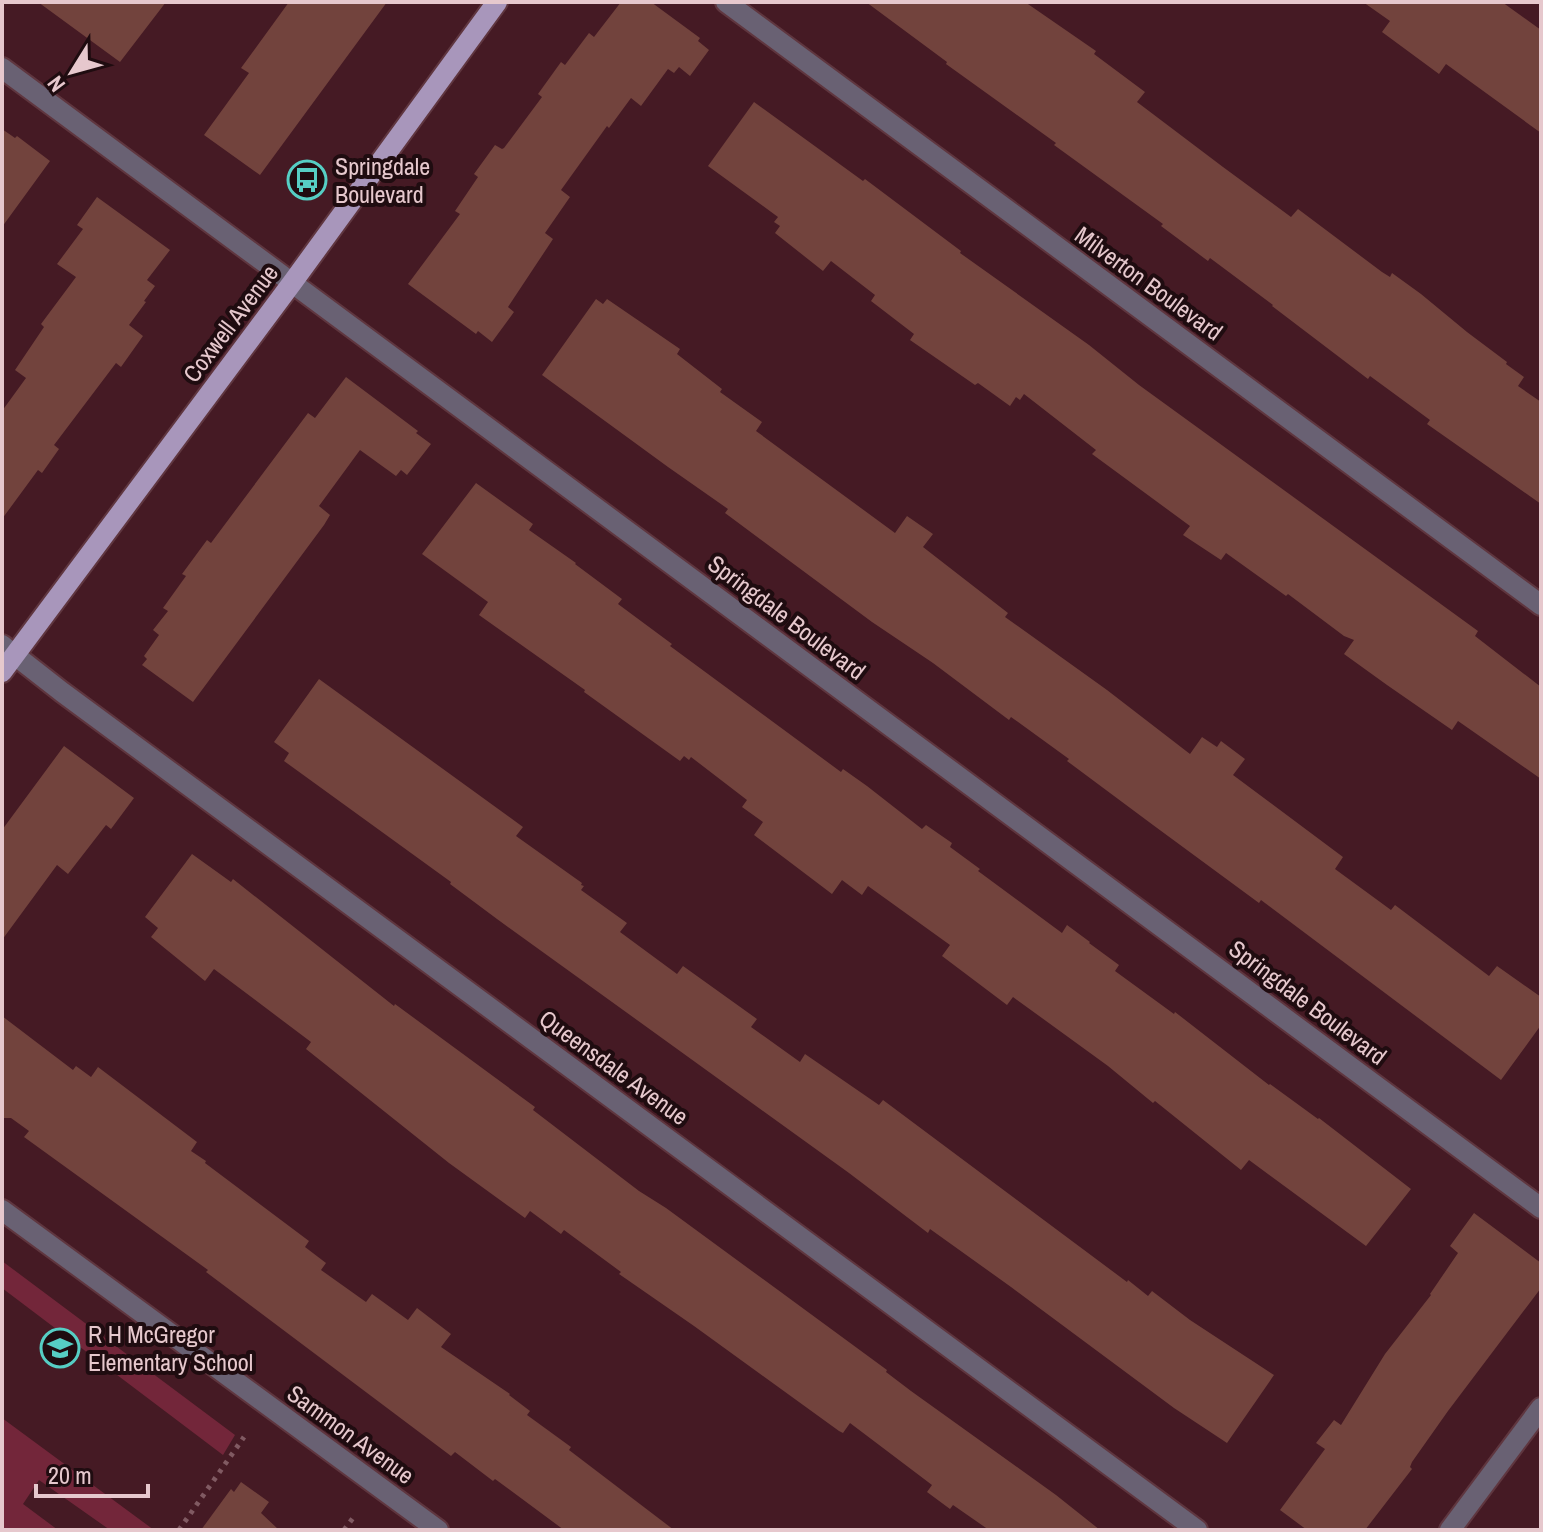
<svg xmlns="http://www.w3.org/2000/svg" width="1543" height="1532" font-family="'Archivo Narrow',sans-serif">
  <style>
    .green { fill: #73263a }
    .building { fill: #72433d }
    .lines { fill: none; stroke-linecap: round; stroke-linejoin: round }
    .minor-casing { stroke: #5f363f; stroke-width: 24 }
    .major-casing { stroke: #5f363f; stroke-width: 24 }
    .path { stroke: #805a62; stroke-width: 5; stroke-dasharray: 4 6; stroke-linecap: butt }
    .minor { stroke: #696173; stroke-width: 20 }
    .major { stroke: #a896bb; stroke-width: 20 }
    .labels { text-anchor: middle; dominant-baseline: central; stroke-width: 8; stroke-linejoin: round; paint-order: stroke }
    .poi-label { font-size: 24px; fill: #e6c8cd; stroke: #1f0c10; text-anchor: start }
    .street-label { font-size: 24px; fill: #e6c8cd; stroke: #1f0c10 }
  </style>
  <rect width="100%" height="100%" fill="#451a24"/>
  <path class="green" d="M2,1261L235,1435L223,1455L2,1288Z
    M2,1418L154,1530H110L39,1480L23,1504L58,1530H2Z"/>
  <path class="building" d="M38,2H166L120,62Z
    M289,2H387L260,175L204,135L249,73L241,68Z
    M621,2H651L700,38L698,41L709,50L690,76L679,67L674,73L668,69L641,106L631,98L609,128L607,126L561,190L570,197L545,233L553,239L508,307L514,312L492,342L478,331L476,334L408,284L460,214L455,211L478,177L474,174L495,145L502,149L504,148L542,97L538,94L561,62L565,65L589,33L594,37Z
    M866,2H1025L1096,51L1094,54L1145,92L1137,102L1223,167L1291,217L1298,209L1382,272L1390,277L1392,273L1421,294L1467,332L1507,362L1506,364L1524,377L1518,386L1541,402V504L1427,424L1430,420L1370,376L1368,379L1272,306L1273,305L1210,258L1208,261L1161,226L1163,224L1054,145L1056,143L946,64L947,62Z
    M1363,2H1502L1541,30V133L1446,64L1439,74L1382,32L1390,21Z
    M754,102L863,181L865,179L961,251L960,253L1089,345L1139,385L1478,631L1475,636L1541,687V779L1458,721L1452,730L1387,685L1344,654L1354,640L1344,636L1288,594L1286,596L1226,553L1221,560L1183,535L1190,526L1092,454L1096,450L1024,394L1020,400L1016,397L1010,406L978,383L975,385L910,340L914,334L871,301L875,295L831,261L823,271L775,233L780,226L774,222L778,217L708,166Z
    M2,129L15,138L17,136L50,161L2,227Z
    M97,197L170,250L147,280L155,286L144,301L146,302L129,325L143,336L121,367L116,363L54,445L59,449L42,473L38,470L2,519V411L26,378L15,370L44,327L41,324L76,277L57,264L83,229L77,225Z
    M596,299L603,304L607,299L680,349L677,354L722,389L720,392L762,422L756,431L895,533L907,516L933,534L923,547L1008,613L1005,617L1107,690L1190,754L1202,737L1217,747L1221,741L1245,759L1233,775L1343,857L1335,869L1391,910L1395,905L1489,976L1497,966L1541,997V1025L1501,1080L1261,900L1259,903L1153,825L1067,761L1069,759L1011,717L1009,720L933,663L872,622L725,513L728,509L668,467L542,375Z
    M346,377L418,431L416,433L431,444L407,475L401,470L396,476L360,450L319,506L330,515L324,525L193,702L142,665L147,659L144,656L159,635L153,630L168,611L163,608L186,576L182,574L207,540L211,543L308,413L315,418Z
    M476,483L533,524L529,530L576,563L575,564L622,599L618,604L672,644L670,646L841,772L843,769L867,786L922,829L926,825L952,843L950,847L980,869L978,871L1062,933L1067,925L1090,942L1089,943L1119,965L1115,971L1174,1014L1175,1012L1269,1085L1270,1084L1318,1119L1319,1118L1411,1189L1366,1246L1249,1160L1241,1170L1155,1101L1153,1103L1108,1066L1013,997L1007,1005L942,956L950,945L868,886L862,895L842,880L832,894L754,835L763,822L742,807L747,800L691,757L689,760L684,756L680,761L584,692L585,690L479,615L488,602L422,554Z
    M319,679L523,827L516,836L582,883L581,885L584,886L581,890L627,923L620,932L677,974L683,966L757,1019L751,1027L800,1062L805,1054L879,1105L883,1100L1127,1282L1128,1280L1148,1296L1152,1291L1190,1320L1274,1375L1227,1443L1174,1408L1011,1287L930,1229L928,1233L849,1173L497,919L450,884L451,882L284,761L289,753L274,742Z
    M64,746L134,798L111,829L106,825L68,874L57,865L2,940V830Z
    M192,854L231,882L233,879L394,1006L395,1004L535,1107L533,1110L639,1191L666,1208L887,1370L886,1372L911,1391L1056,1495L1100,1530H989L953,1505L950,1509L927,1492L932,1485L850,1423L843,1433L839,1431L694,1326L619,1274L621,1272L564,1230L561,1234L530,1211L525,1218L449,1163L306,1049L311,1042L214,969L205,981L151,937L158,928L145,917Z
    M2,1016L73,1070L76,1066L91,1077L98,1067L197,1142L191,1151L206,1161L205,1163L309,1241L305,1247L326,1263L321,1270L366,1302L372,1294L408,1320L417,1308L451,1334L441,1347L510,1394L509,1395L530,1411L527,1415L571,1447L569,1450L674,1530H564L495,1479L493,1481L455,1452L451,1456L206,1272L208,1270L24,1137L29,1131L11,1118H2Z
    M1474,1213L1541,1263V1288L1448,1411L1412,1462L1410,1467L1412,1469L1365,1530H1307L1280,1510L1325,1449L1316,1443L1334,1420L1341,1425L1385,1354L1431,1295L1430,1294L1458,1253L1450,1246Z
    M241,1482L269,1502L261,1513L279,1530H201L231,1489L234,1492Z"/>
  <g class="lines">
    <g class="minor-casing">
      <path id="minor" d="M726,2L1541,605
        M2,68L1541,1208
        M2,645L62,692L1197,1530
        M2,1210L438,1530
        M1450,1530L1541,1408"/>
    </g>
    <g class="major-casing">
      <path id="major" d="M2,672L292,283L497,2"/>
    </g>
    <path class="path" d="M179,1530L244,1437
      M344,1530L353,1518"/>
    <use href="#minor" class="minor"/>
    <use href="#major" class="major"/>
  </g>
  <defs>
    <g id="bus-ring" transform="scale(2)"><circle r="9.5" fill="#1f0c10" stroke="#56cec4" stroke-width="1.5"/><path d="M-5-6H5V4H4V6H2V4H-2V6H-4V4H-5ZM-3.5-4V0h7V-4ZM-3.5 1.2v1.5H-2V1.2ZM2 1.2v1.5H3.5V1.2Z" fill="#56cec4"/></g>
    <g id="school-ring" transform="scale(2)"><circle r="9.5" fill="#1f0c10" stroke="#56cec4" stroke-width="1.5"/><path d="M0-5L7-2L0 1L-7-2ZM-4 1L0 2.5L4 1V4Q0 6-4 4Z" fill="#56cec4"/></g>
  </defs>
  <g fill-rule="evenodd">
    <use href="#bus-ring" x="307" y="180"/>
    <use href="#school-ring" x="60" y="1348"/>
  </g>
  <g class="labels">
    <g class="poi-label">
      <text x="335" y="166">Springdale<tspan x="335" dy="28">Boulevard</tspan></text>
      <text x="88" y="1334">R H McGregor<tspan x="88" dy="28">Elementary School</tspan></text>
    </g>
    <g class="street-label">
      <text transform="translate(1149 283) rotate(36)">Milverton Boulevard</text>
      <text transform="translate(230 323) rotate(-53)">Coxwell Avenue</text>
      <text transform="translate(787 617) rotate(37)">Springdale Boulevard</text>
      <text transform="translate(1308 1002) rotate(37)">Springdale Boulevard</text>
      <text transform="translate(614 1067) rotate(36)">Queensdale Avenue</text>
      <text transform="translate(351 1434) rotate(36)">Sammon Avenue</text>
    </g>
  </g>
  <rect width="1543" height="1532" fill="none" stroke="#e6c8cd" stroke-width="8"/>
  <g transform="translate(72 72) rotate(233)" stroke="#1f0c10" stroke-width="6" paint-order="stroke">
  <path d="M0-6L14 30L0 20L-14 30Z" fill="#e6c8cd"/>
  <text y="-12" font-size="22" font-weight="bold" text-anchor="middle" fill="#e6c8cd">N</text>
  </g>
  <path d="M36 1484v12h112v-12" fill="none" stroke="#e6c8cd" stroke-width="4"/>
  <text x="48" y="1484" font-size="24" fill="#e6c8cd" stroke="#1f0c10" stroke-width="6" paint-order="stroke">20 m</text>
</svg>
